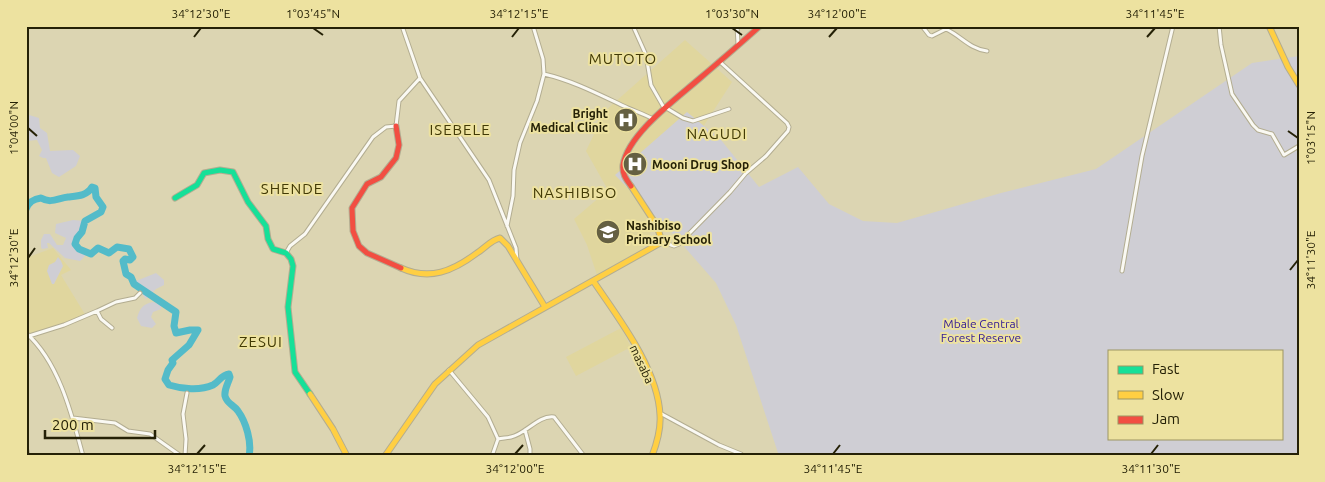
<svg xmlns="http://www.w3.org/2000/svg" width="1325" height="482" font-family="Ubuntu,sans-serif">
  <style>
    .built { fill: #e0d69e }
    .green { fill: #cfced4; fill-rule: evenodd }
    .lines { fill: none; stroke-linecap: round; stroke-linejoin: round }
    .river { stroke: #53bbc9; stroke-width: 7 }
    .street-casing { stroke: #b3ad91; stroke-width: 5 }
    .fast-casing { stroke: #b3ad91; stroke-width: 7 }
    .slow-casing { stroke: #b3ad91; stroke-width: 7 }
    .jam-casing { stroke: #b3ad91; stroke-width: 7 }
    .street { stroke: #faf9f3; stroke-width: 3 }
    .fast { stroke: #16e098; stroke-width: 5 }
    .slow { stroke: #ffcf43; stroke-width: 5 }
    .jam { stroke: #f24e42; stroke-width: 5 }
    .ticks { fill: none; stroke: #252106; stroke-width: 2 }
    .labels { text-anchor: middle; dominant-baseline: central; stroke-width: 4; stroke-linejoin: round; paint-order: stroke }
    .poi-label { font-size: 12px; font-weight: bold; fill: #252106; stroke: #ede2a0; text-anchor: start }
    .park-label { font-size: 12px; fill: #311996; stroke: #ede2a0 }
    .street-label { font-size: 12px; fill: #252106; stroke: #ede2a0 }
    .quarter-label { font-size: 15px; letter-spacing: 1px; fill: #423a05; stroke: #ede2a0 }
    .neatline { fill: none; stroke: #252106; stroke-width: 2 }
    .ticks-label { font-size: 12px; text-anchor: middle; fill: #252106 }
  </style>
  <rect width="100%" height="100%" fill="#dcd5b2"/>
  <path class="built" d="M685,40L732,82L692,144L651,199L650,238L643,243L645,249L597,275L587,245L574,219L608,190L586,151L605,111Z
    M53,248L71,270L61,275L86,316L29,335L26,332V258Z
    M621,328L631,347L576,376L566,357Z"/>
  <path class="green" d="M1299,56V456H779L736,325L716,283L674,235L615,175L687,112L721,140L759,187L798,167L829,204L863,221L897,223L1001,193L1096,169L1252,63ZM1109,351H1281V438H1109Z
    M26,114L39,118L40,128L47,133L50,151L73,150L80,156L76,166L59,177L52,173L46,158H43L39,156L42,150L37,140L26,141Z
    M73,220L85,221L82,232L77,238L75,244L84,252L85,256L80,261L65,258L49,243H47L48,248L42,249L41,247V240L44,234H50L57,245H63L66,238L55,233L56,224Z
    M58,257L61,261L63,266L54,284H52L47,271L49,265L55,262Z
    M156,273L164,280V285L156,289L146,299L136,287V281Z
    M153,302L161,305V309L153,312L151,317L156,324L152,328L141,326L137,318C140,308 143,304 153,302Z"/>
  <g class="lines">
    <path class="river" d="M26,209C29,202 33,199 41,198C51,204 58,198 68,197C77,196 87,196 92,187L95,188L96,197L103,207L101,212L85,221L82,232L77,238L75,244L79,249L91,254L98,248L109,253L117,247L129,249L133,257L130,260L125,259L123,261L126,274L131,277L134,284L176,312L174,326L176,333L190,330H198L189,345L172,360L173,363L168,370L165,379L169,385C182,389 200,391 213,385C219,382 221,375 229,374L230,377C228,384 224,389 225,396C227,404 234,405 238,411C246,422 252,442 249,456"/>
    <g class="street-casing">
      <path id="street" d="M402,26L420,78L489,180L516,248L517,261
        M633,26L646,55L651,85L663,106L683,118L693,121L729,109
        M737,26L738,44
        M922,26L929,35L932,36L946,29C961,36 970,49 987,51
        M1219,26L1221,45L1232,94L1253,125L1258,130L1272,134L1284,155L1299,146
        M544,74C574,81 600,95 628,108C637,112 644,114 653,119
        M507,226L513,196L514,170L520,143L537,101L544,74L543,59L533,26
        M662,242L674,246L679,244L730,192L746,173L766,156L788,131L789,127L787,123L719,61
        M286,253L290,246L305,234L373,137L386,127L396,126L399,101L420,78
        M1122,271L1142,156L1173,26
        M97,311L116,302L135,298L140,293
        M26,333C59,362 72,415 83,456
        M29,336L64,325L97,311L101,319L112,328
        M449,370L488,417L498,439L492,456
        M660,413L719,445L741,454
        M73,418L115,423L128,431L150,434L181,456
        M525,430L530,449V456
        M498,439C502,438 507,438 511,437C526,434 538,415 554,417L584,456
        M185,456L186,439L183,414L187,393"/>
    </g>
    <g class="fast-casing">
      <path id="fast" d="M175,198L197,185L204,173L220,170L233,172L248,202L266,226L268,239L273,249L286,253L291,259L293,266L288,307L295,372L310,394"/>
    </g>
    <g class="slow-casing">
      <path id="slow" d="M1269,26L1288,67L1299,85
        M401,268C430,281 453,271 477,253C485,248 491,240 500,238L508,246L545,307
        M594,282C619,319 658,369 660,415C661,429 657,443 652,456
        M310,394L333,429L347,456
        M26,451L27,456
        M385,456L435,384L478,345L662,242L657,226L631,186"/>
    </g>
    <g class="jam-casing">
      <path id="jam" d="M396,126L399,145L396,158L381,177L367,184L352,208L353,231L359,246L367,253L401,268
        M631,186C626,179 622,174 623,165C628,134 676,99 699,79C719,62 740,44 760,26"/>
    </g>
    <use href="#street" class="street"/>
    <use href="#fast" class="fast"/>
    <use href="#slow" class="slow"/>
    <use href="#jam" class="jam"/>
  </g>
  <path class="ticks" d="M313,28L323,35M732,28L742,35M194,37L201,28M512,37L519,28M829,37L837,28M1147,37L1155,28M28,128L37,136M1288,131L1298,138M28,258L35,248M1290,270L1298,260M197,454L205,445M515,454L523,445M833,454L840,445M1151,454L1158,445"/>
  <defs>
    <g id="hospital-disc" transform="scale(1.25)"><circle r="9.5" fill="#656042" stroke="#ede2a0"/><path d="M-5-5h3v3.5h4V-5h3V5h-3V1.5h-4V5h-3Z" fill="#fff"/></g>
    <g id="school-disc" transform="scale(1.25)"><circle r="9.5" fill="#656042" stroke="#ede2a0"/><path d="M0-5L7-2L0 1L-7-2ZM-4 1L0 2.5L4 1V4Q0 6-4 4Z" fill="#fff"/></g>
  </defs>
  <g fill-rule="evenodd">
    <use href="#hospital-disc" x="626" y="120"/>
    <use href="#hospital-disc" x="635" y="164"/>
    <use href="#school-disc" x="608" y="232"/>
  </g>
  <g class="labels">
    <g class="poi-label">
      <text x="608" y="113" text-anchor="end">Bright<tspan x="608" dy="14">Medical Clinic</tspan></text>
      <text x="652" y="164">Mooni Drug Shop</text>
      <text x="626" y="225">Nashibiso<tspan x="626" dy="14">Primary School</tspan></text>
    </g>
    <g class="park-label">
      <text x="981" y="323">Mbale Central<tspan x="981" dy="14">Forest Reserve</tspan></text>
    </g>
    <g class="street-label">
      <text transform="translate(642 364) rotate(65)">masaba</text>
    </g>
    <g class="quarter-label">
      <text x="623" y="58">MUTOTO</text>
      <text x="460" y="129">ISEBELE</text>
      <text x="717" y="133">NAGUDI</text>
      <text x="292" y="188">SHENDE</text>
      <text x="575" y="192">NASHIBISO</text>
      <text x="261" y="341">ZESUI</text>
    </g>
  </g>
  <rect width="1325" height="482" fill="none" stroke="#ede2a0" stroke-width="55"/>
  <rect x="1108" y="350" width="175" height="90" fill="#ede2a0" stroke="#9d9562"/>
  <rect x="1118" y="366" width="25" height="8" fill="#16e098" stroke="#9d9562"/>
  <text x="1152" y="374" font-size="15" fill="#252106">Fast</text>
  <rect x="1118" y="391" width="25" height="8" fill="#ffcf43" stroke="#9d9562"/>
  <text x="1152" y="400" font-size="15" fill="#252106">Slow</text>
  <rect x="1118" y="416" width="25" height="8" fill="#f24e42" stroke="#9d9562"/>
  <text x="1152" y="424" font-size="15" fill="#252106">Jam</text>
  <path d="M45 430v8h110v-8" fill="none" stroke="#252106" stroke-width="2.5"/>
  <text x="52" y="430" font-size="15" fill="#252106" stroke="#ede2a0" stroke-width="4" paint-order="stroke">200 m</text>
  <rect x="28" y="28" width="1270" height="426" class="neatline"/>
  <g class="ticks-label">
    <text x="201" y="18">34°12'30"E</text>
    <text x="313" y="18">1°03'45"N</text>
    <text x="519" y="18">34°12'15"E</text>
    <text x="732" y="18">1°03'30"N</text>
    <text x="837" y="18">34°12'00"E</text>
    <text x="1155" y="18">34°11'45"E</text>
    <text transform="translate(14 128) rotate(-90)" y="4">1°04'00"N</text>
    <text transform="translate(1311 138) rotate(-90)" y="4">1°03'15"N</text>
    <text transform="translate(14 258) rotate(-90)" y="4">34°12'30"E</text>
    <text transform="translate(1311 260) rotate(-90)" y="4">34°11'30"E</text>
    <text x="197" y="473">34°12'15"E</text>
    <text x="515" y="473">34°12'00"E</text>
    <text x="833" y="473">34°11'45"E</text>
    <text x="1151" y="473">34°11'30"E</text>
  </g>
</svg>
